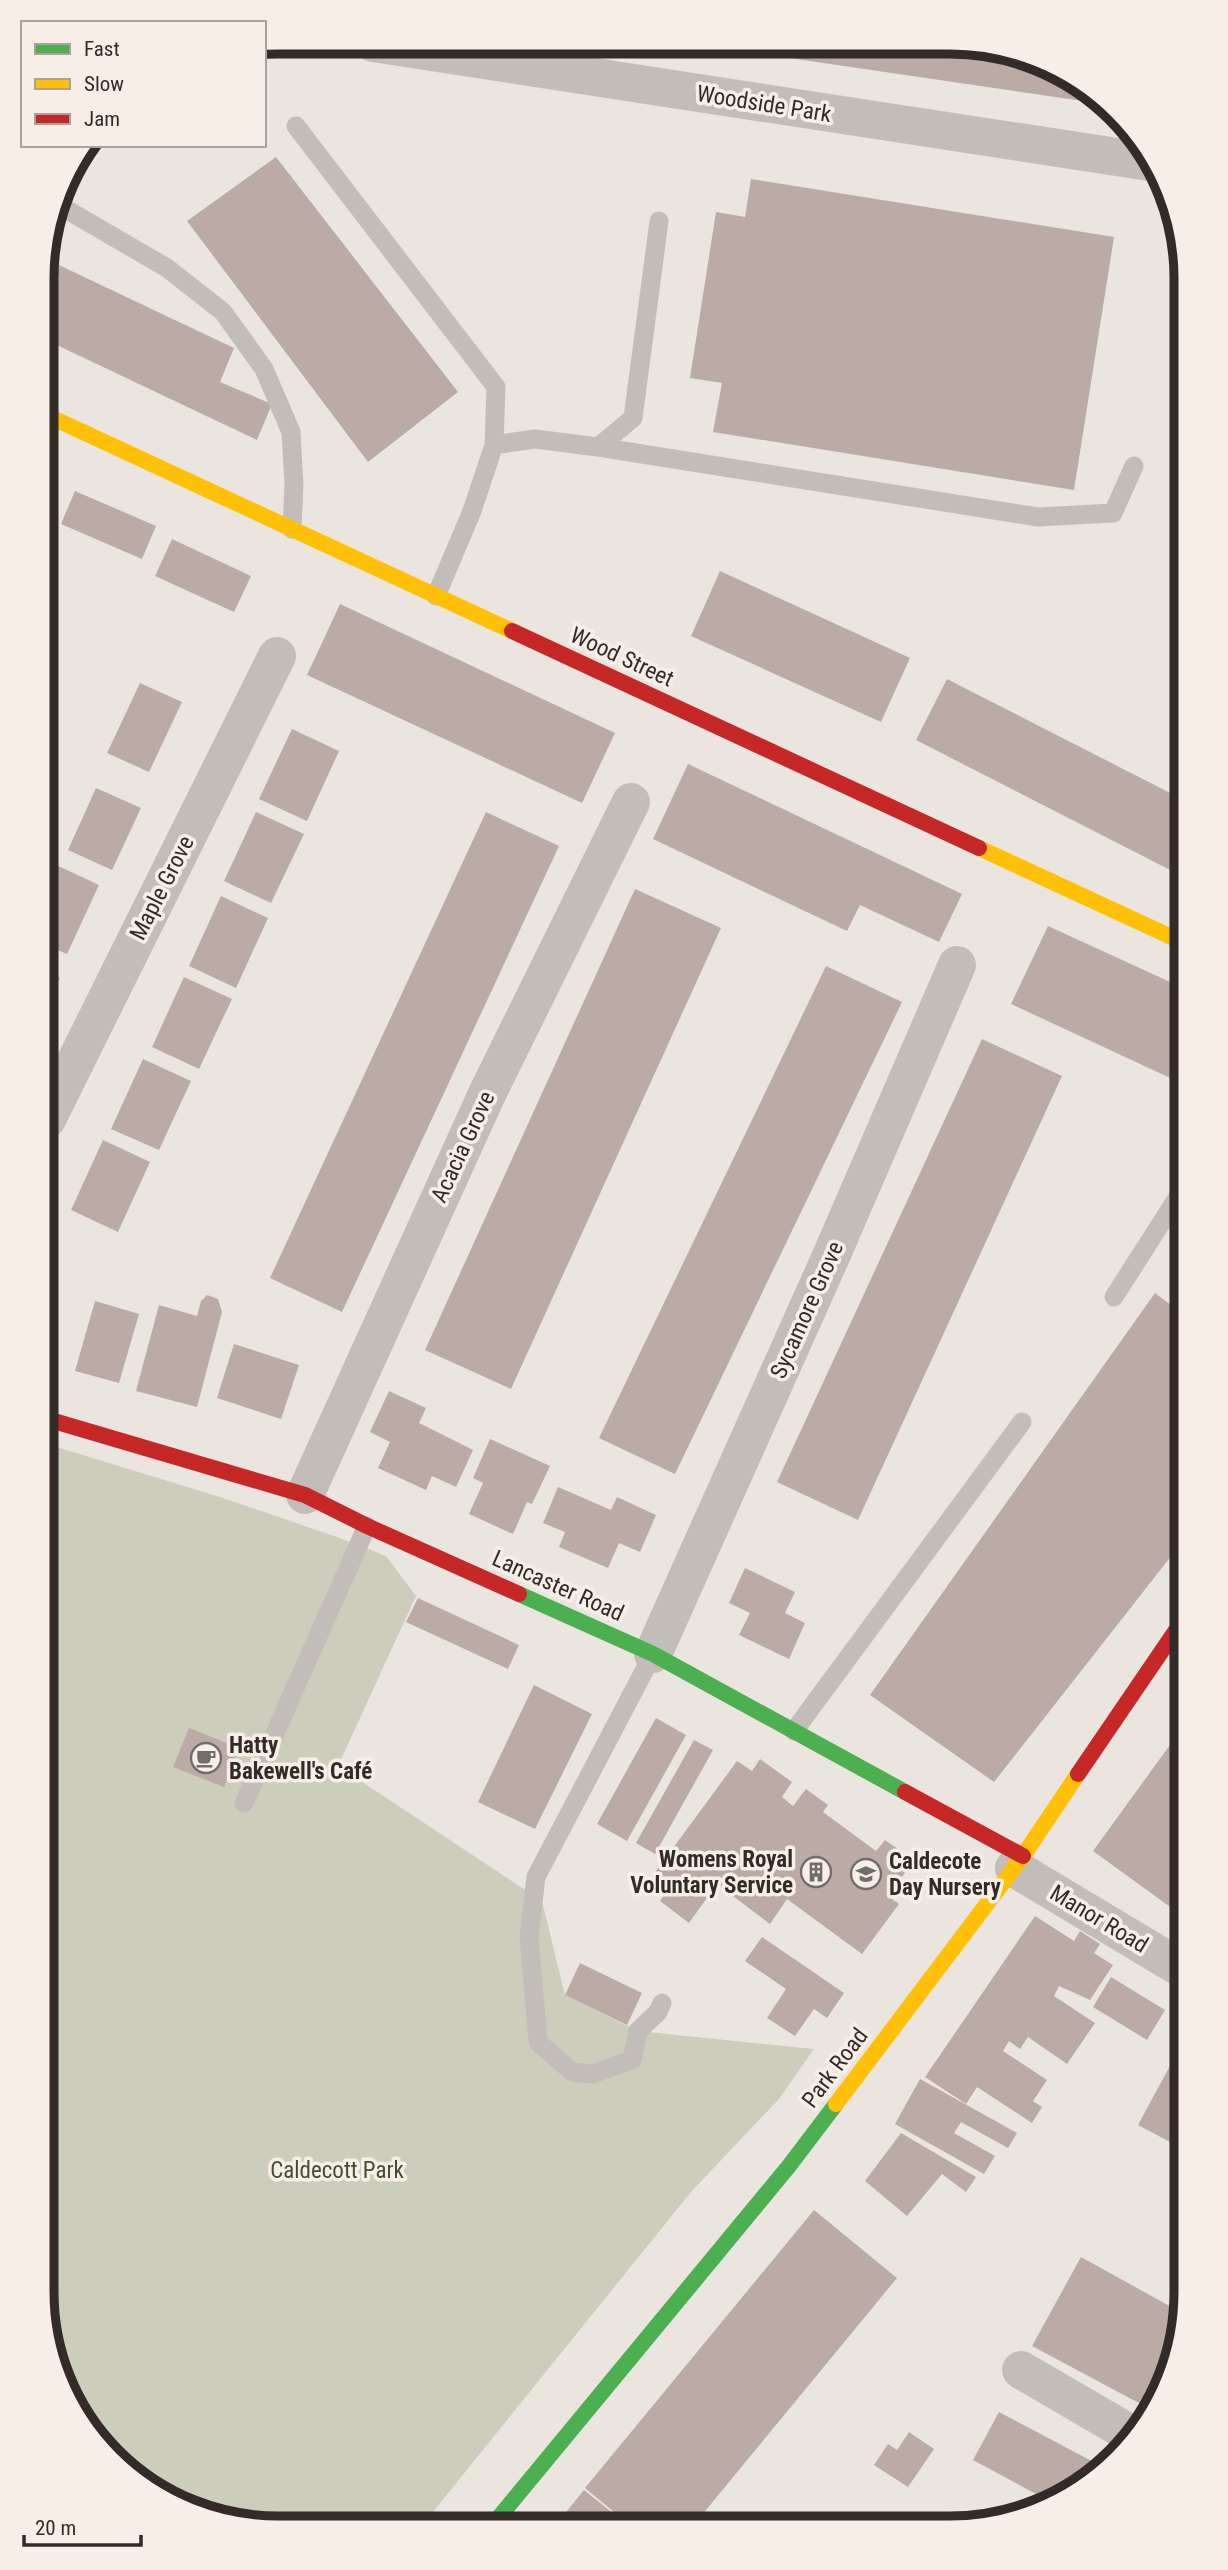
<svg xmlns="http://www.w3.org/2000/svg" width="1228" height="2570" font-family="'Roboto Condensed',sans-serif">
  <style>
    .green { fill: #cccebb }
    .building { fill: #bcaaa4 }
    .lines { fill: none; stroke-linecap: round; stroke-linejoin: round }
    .lane { stroke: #c3bdb9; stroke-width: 19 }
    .street { stroke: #c3bdb9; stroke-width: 38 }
    .fast { stroke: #4caf50; stroke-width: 16 }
    .slow { stroke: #ffc107; stroke-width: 16 }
    .jam { stroke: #c62828; stroke-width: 16 }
    .labels { text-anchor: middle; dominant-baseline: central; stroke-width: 7; stroke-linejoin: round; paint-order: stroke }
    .street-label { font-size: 23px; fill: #332b28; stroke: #f7efe7 }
    .poi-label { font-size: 23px; font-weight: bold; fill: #332b28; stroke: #f7efe7; text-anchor: start }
    .park-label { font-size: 23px; fill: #444f2f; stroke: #f7efe7 }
    .rim { fill: none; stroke: #332b28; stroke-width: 9 }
  </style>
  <rect width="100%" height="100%" fill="#ebe5e0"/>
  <path class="green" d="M47,1444L220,1497L340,1538L386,1556L416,1596L338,1766L542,1901L565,1995L638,2031L814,2049L779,2099L691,2192L424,2523L232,2524L122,2469L82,2423L50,2353Z"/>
  <path class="building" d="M743,45L996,46L1084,90L1082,101L742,51Z
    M276,157L458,392L368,462L187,221Z
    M751,179L1114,237L1074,490L713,432L722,383L690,378L716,212L745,217Z
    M44,258L234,348L220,382L272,404L257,440L44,339Z
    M45,480L58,485L45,515Z
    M75,491L156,526L142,559L61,524Z
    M172,539L251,576L234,612L155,576Z
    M720,571L910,658L881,722L691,636Z
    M340,604L615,733L582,803L307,675Z
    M947,679L1180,798V875L916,740Z
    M140,683L182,702L149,772L107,753Z
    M292,729L339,751L307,821L259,799Z
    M688,764L962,894L939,942L860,905L847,931L653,839Z
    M96,788L141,808L112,870L68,850Z
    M256,812L304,834L271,903L224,881Z
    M486,812L559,846L342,1312L270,1278Z
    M52,863L99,885L67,954L46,945V876Z
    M635,889L721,928L511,1389L425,1350Z
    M221,896L268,918L236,988L189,966Z
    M1048,926L1181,987V1083L1011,1004Z
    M826,966L902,1002L675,1474L599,1438Z
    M46,972L60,978L46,1009Z
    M184,977L232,999L199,1069L152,1047Z
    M982,1039L1062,1076L858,1520L777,1482Z
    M143,1059L191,1081L159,1150L111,1129Z
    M103,1140L150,1162L118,1232L71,1210Z
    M1155,1293L1179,1311L1182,1306L1183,1541L994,1782L870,1695Z
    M207,1295L218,1299L222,1312L197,1407L136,1391L159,1305L197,1316L201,1301Z
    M95,1301L139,1314L119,1383L75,1371Z
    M234,1344L299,1365L281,1419L217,1398Z
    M389,1391L426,1408L419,1423L473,1450L456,1487L432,1476L426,1490L378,1468L390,1442L370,1432Z
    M490,1439L550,1466L532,1504L527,1502L513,1534L469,1514L483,1483L473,1478Z
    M558,1487L611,1510L617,1497L656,1515L640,1552L619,1543L608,1568L559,1547L565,1532L543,1523Z
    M745,1568L795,1592L785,1613L805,1623L789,1659L739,1635L750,1613L729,1603Z
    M418,1598L519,1645L508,1669L406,1622Z
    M534,1685L592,1714L535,1829L478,1802Z
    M656,1718L686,1735L627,1841L597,1824Z
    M1183,1727V1747L1184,1917L1093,1851Z
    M189,1728L239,1748L224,1787L173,1767Z
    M694,1740L713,1750L655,1854L636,1843Z
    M760,1759L792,1782L782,1797L793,1806L806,1789L828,1805L823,1812L876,1851L885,1840L914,1860L888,1896L899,1904L862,1954L787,1899L770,1924L717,1884L689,1923L660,1901L665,1894L648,1882L737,1761L752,1771Z
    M1035,1916L1074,1941L1080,1931L1100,1944L1094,1953L1113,1965L1090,2000L1059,1986L1054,1996L1095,2023L1067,2064L1028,2037L1020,2049L1009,2041L1003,2051L1047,2080L1033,2101L1042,2107L1032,2123L977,2087L966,2104L925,2077Z
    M762,1937L844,1993L827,2018L814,2009L795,2036L767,2018L786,1989L745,1961Z
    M580,1963L642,1993L627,2025L565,1995Z
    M1111,1977L1165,2010L1147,2040L1093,2007Z
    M1184,2040L1185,2150L1138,2125Z
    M920,2079L1017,2133L1008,2148L961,2122L954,2133L995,2156L984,2174L895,2124Z
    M901,2133L976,2177L966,2192L942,2174L907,2216L865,2181Z
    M814,2210L897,2278L697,2521L626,2522L585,2488Z
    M1081,2257L1184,2314L1168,2382L1152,2410L1032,2346Z
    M999,2412L1103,2467L1081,2488L1051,2502L973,2460Z
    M909,2432L934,2449L908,2487L874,2465L888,2444L897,2450Z
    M584,2490L624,2522H558Z"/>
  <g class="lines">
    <path class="lane" d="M296,126L496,387L494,445
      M57,204L167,268L223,312L264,369L291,432L294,485L292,529
      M598,447L633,418L659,221
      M436,596L472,511L494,445L535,439L598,447L1038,517L1113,513L1134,466
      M1114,1297L1181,1192
      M653,1654L536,1877L529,1937L538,2042L572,2072L592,2074L632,2060L638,2031L658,2012L662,2003
      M794,1731L1022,1422
      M244,1803L367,1526"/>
    <path class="street" d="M373,43L1156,163
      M47,1119L277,656
      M305,1495L487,1094L631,802
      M653,1654L832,1254L957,965
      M1014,1868L1184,1970
      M1021,2370L1136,2437"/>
    <path class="fast" d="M519,1594L653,1654L905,1792
      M495,2522L789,2166L836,2104"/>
    <path class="slow" d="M44,414L512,631
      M979,848L1180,941
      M836,2104L1023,1856L1078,1774"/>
    <path class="jam" d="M512,631L979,848
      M47,1419L305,1495L367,1526L519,1594
      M1078,1774L1183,1620
      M905,1792L1023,1856"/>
  </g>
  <defs>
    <g id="cafe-ring" transform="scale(1.575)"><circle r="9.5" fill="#f7efe7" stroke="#736c68" stroke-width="1.5"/><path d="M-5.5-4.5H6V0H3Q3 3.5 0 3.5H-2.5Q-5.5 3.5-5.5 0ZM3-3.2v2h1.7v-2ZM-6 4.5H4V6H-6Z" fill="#736c68"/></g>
    <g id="building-ring" transform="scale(1.575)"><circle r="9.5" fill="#f7efe7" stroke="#736c68" stroke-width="1.5"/><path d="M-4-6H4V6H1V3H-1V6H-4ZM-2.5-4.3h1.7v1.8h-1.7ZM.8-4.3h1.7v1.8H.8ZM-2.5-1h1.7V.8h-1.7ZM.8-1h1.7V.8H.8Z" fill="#736c68"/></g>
    <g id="school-ring" transform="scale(1.575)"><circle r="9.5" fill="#f7efe7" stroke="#736c68" stroke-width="1.5"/><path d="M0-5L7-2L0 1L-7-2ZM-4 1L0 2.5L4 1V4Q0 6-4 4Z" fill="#736c68"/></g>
  </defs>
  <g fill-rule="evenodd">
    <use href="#cafe-ring" x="206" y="1758"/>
    <use href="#building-ring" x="816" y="1872"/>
    <use href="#school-ring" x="866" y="1874"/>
  </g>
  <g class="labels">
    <g class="street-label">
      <text transform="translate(764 104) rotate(9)">Woodside Park</text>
      <text transform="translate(622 657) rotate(25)">Wood Street</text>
      <text transform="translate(162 888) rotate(-63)">Maple Grove</text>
      <text transform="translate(463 1147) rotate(-65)">Acacia Grove</text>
      <text transform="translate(807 1310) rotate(-66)">Sycamore Grove</text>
      <text transform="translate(558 1586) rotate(24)">Lancaster Road</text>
      <text transform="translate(1099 1919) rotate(31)">Manor Road</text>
      <text transform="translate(835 2068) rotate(-53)">Park Road</text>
    </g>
    <g class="poi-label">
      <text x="229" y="1745">Hatty<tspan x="229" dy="26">Bakewell's Café</tspan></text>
      <text x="793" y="1859" text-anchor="end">Womens Royal<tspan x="793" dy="26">Voluntary Service</tspan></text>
      <text x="889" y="1861">Caldecote<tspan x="889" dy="26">Day Nursery</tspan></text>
    </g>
    <g class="park-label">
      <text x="337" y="2170">Caldecott Park</text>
    </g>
  </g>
  <path d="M0 0H1228V2570H0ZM278 54H950A224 224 0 0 1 1174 278V2292A224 224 0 0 1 950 2516H278A224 224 0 0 1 54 2292V278A224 224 0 0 1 278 54Z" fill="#f7efe7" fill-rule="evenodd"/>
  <path class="rim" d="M278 54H950A224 224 0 0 1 1174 278V2292A224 224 0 0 1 950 2516H278A224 224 0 0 1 54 2292V278A224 224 0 0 1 278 54Z"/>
  <rect x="21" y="21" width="245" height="126" fill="#f7efe7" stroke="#a9a19b" stroke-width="2"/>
  <rect x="35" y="44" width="35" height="10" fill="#4caf50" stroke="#a9a19b" stroke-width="2"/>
  <text x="84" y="56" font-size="21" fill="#332b28">Fast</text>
  <rect x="35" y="79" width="35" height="10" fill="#ffc107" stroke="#a9a19b" stroke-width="2"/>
  <text x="84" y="91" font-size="21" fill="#332b28">Slow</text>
  <rect x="35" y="114" width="35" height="10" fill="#c62828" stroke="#a9a19b" stroke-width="2"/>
  <text x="84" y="126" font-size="21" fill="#332b28">Jam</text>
  <path d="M24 2535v10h117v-10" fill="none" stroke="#332b28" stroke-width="3.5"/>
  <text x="35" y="2535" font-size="21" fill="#332b28" stroke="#f7efe7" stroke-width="5" paint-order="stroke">20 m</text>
</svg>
